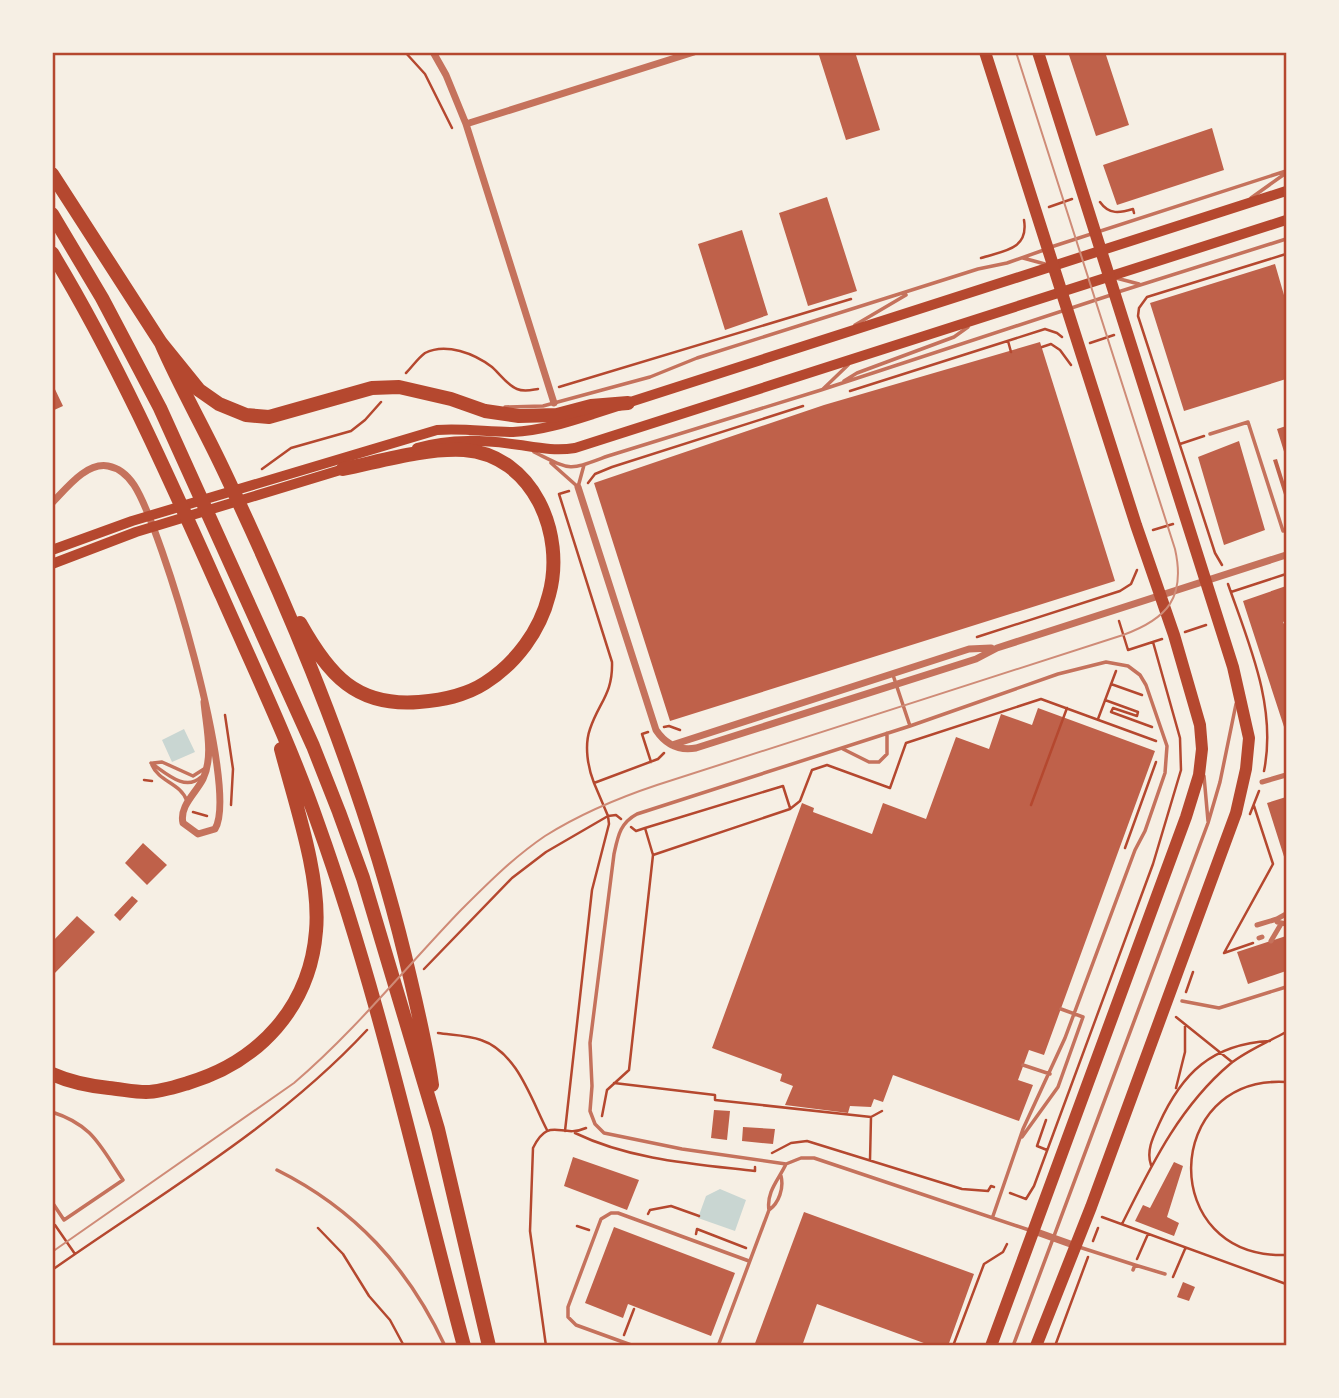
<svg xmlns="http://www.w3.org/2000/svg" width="1339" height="1398" font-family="Commissioner,sans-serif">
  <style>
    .water { fill: #c9d6d2 }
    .building { fill: #bf614a }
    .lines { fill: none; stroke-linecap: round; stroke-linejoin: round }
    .path { stroke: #b5482f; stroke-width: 2.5 }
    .service { stroke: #c5725c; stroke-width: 3.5 }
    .pedestrian { stroke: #c5725c; stroke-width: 5 }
    .minor { stroke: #c5725c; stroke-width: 7 }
    .secondary { stroke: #b5482f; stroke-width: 10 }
    .primary { stroke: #b5482f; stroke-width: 12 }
    .motorway { stroke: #b5482f; stroke-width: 14 }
    .tram { stroke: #cf8b77; stroke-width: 2 }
    .neatline { fill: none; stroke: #b5482f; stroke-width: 2.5 }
  </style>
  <rect width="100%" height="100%" fill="#f6efe4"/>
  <path class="water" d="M184,729L195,752L172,762L162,740Z
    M720,1189L746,1200L735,1231L698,1218L706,1196Z"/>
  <path class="building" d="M818,52H855L880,130L846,140Z
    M1068,52H1105L1129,125L1096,136Z
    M1212,128L1224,170L1117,205L1103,165Z
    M827,197L857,291L808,306L779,213Z
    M742,230L768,315L725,330L698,244Z
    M1275,264L1286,302V379L1184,411L1150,303Z
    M1040,342L1115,581L670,721L594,483L824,405Z
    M52,383L63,406L52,411Z
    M1286,426V458L1277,429Z
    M1239,441L1265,530L1224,545L1198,457Z
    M1277,459L1286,488V501L1273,460Z
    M1286,586V621L1283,622L1286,628V733L1243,601Z
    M1038,708L1155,751L1044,1055L1029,1050L1018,1080L1033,1085L1019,1121L893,1075L883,1102L874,1099L871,1107L850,1106L848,1113L785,1105L793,1086L780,1081L782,1074L712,1048L802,803L814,808L813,812L872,834L883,803L926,819L956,737L989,749L1001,714L1032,725Z
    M1286,797V863L1267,803Z
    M143,843L167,865L147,885L125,863Z
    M132,896L138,901L120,921L114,915Z
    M77,916L95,932L52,976V942Z
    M1286,936V971L1248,984L1237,952Z
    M714,1110L730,1111L727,1140L711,1138Z
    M743,1127L775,1129L773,1144L742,1141Z
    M573,1157L639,1180L627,1210L564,1186Z
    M1174,1162L1183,1166L1167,1217L1179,1223L1174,1236L1135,1221L1143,1205L1150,1208Z
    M804,1212L974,1274L948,1346H932L817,1304L802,1346H754Z
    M614,1227L735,1273L711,1336L628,1304L623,1318L585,1303Z
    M1183,1282L1195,1287L1189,1301L1177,1297Z"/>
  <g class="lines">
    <path class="path" d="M405,52L425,74L452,128
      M1100,202C1109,215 1120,213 1133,209L1134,213
      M1049,207L1072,199
      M981,258C1003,251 1029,250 1024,220
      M1008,341L1011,352
      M1090,343L1114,335
      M1042,347L1051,344L1060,350L1071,365
      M406,373C412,367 418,358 425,353C446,342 475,354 492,367C500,374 507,385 517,389C524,392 531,390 538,389
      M559,387L851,299
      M850,391L1045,329L1057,333L1062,337
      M1180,444L1204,436
      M262,469L291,448L351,431L365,420L381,402
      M588,483L595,474L612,467L803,406
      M569,491L559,494L612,662C613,694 599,702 590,729C584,746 588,768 594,783
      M1153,530L1173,524
      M1222,565L1215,553L1138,316L1139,308L1147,297L1286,254
      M1228,584C1249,644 1277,707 1264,771
      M1231,592L1286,574
      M1119,621L1128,650L1162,639
      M1185,632L1206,625
      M977,637L1120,591L1131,584L1137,570
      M1111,684L1142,695
      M1105,700L1138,712L1137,716L1113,708L1111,712L1152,727
      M225,715L233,769L231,805
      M1098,719L1116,671
      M664,727L669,726L680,730
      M648,732L642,734L651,762
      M144,780L152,781
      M1031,805L1067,708
      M193,812L207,816
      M1250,814L1259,791
      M631,827L636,831L645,828
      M52,846L53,848
      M1125,848L1156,762
      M653,855L645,828L783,786L790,808
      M1253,943L1224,953L1273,864L1254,806
      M424,969L512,878L546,852L608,816L594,783L658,759L664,753
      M1186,992L1193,972
      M1176,1017L1232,1062
      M438,1033C452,1035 468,1035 481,1040C517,1052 531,1099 547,1130
      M1286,1082C1162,1075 1157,1259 1286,1255
      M614,1083L715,1095V1100L871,1117L870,1160
      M1176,1088L1185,1052V1026
      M602,1116L607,1090L629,1070L653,855L790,809L800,801L812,770L827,765L890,788L906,743L1041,699L1156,741
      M871,1117L882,1111
      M1046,1120L1037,1146L1047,1150
      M565,1131L592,890L609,824L608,816L616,815L621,819
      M575,1133C631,1160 694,1164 755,1171V1167
      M772,1153L791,1143L807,1141L962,1189L988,1191L991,1186L994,1187
      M1151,1165C1146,1151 1153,1137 1159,1124C1182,1073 1212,1044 1270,1041
      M1010,1193L1026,1199L1034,1186L1153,864L1181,770L1180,738L1153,642
      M648,1214L650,1210L671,1206L699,1216
      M1102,1217L1286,1284
      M1122,1224C1151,1166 1179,1107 1230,1064C1246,1051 1268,1042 1286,1032
      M55,1225L75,1254
      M577,1226L589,1230
      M318,1228L343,1254L369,1296L390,1320L404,1346
      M696,1234L697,1229L746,1248
      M1093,1241L1098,1228
      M1137,1259L1148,1234
      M52,1270C160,1194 277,1127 367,1030
      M1173,1277L1185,1249
      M624,1335L634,1309
      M546,1346L530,1231L533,1148C549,1115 561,1139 586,1128
      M953,1346L984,1264L1003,1252L1007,1244
      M1055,1346L1088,1257"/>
    <path class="service" d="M1251,198L1286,173
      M1051,247L1286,171
      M1023,258L1045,264
      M1116,278L1139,284
      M1118,292L1286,239
      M855,325L906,295
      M844,381L857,373L954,337L968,327
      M823,389L848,365
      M505,407L543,406L650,377L697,358L978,269L1007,263L1044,250
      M1210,434L1248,422L1283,531
      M534,452C573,471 567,471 608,456L821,390L1111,295
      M551,463L578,487L584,465
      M893,675L910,726
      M843,749L869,762H879L887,754V733
      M151,763C166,773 185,792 201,777
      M153,763L162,762L193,776L204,769
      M152,765C159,782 181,783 187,801
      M1204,776L1208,821
      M1182,1001L1219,1008L1286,987
      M1023,1065L1050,1074
      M52,1112C93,1125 100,1146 123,1180L64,1220L52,1202
      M1022,1137L1058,1087L1083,1017L1061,1009
      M277,1170C355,1209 408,1267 445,1346
      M769,1210C779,1203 784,1188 781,1176
      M993,1216L1023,1129L1065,1038L1135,850L1145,831L1165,773L1167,746L1146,685L1140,675L1128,666L1106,662L1058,674L910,726L637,814C620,823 618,836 614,854L590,1043L592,1086L590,1111L595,1124L604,1133L682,1149L786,1164L801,1158H814L1029,1230
      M1079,1247L1135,1265L1133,1270
      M1135,1265L1165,1274
      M634,1346L576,1325L568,1317V1307L601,1219L611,1213H618L749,1261
      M718,1346L769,1210C766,1192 779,1179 786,1164
      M1013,1346L1208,823L1220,782L1236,704"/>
    <path class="pedestrian" d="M1262,782L1286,775
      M1286,914L1277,919V922L1286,924
      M1257,925L1277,919
      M1259,938L1262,937
      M1271,941L1281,924"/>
    <path class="minor" d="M433,52L446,75L466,124L554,403
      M466,124L694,52
      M578,487L656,730C666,745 679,751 696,748L976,659L997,648L1286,555
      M52,503C66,489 86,462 108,466C119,468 128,476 134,485C162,528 240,789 215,829L198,834L183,823C179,806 196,793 203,779C214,756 206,726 204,702
      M672,745L969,649L991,648
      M1034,1231L1076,1246"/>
    <path class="secondary" d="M417,448C451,438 485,440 520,445C540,448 556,451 575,448L1286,220
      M52,550L132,521L437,430C463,428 488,432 513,432C540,431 568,422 593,414L1286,191
      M52,564L136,532L347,468"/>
    <path class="primary" d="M985,52L1136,525L1174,635L1200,725L1202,749L1199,775L1186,817L991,1346
      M1036,1346L1091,1207L1236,813L1246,769L1249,738L1233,667L1038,52"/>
    <path class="motorway" d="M52,174L161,343L199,390L219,404L246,415L269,417L372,388L399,387L451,399L485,411L519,416L557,415L591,406L628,403
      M52,214L102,298L160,408L313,746L339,812L363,878L438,1129L489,1346
      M52,253C118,362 170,480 222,596C255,671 291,746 318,824C379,994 417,1171 464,1346
      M161,343C180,387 204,428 224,471C298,627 364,788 405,956C415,999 426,1041 432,1085
      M300,623C329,675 356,707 419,702C442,700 465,696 485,683C516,663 540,631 549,595C566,534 533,455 464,450C424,448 382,461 343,469
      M52,1074C70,1082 90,1086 109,1088C121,1089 134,1092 146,1092C160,1092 175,1087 188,1083C259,1062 310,1007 316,931C321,877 295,803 281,749"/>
    <path class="tram" d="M52,1252L294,1083C355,1031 406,967 461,910C488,883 514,857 545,836C580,814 618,798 657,785L1123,635C1167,619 1186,598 1175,549L1016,52"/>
  </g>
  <rect width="1339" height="1398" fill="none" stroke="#f6efe4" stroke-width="108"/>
  <rect x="54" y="54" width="1231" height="1290" class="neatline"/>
</svg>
